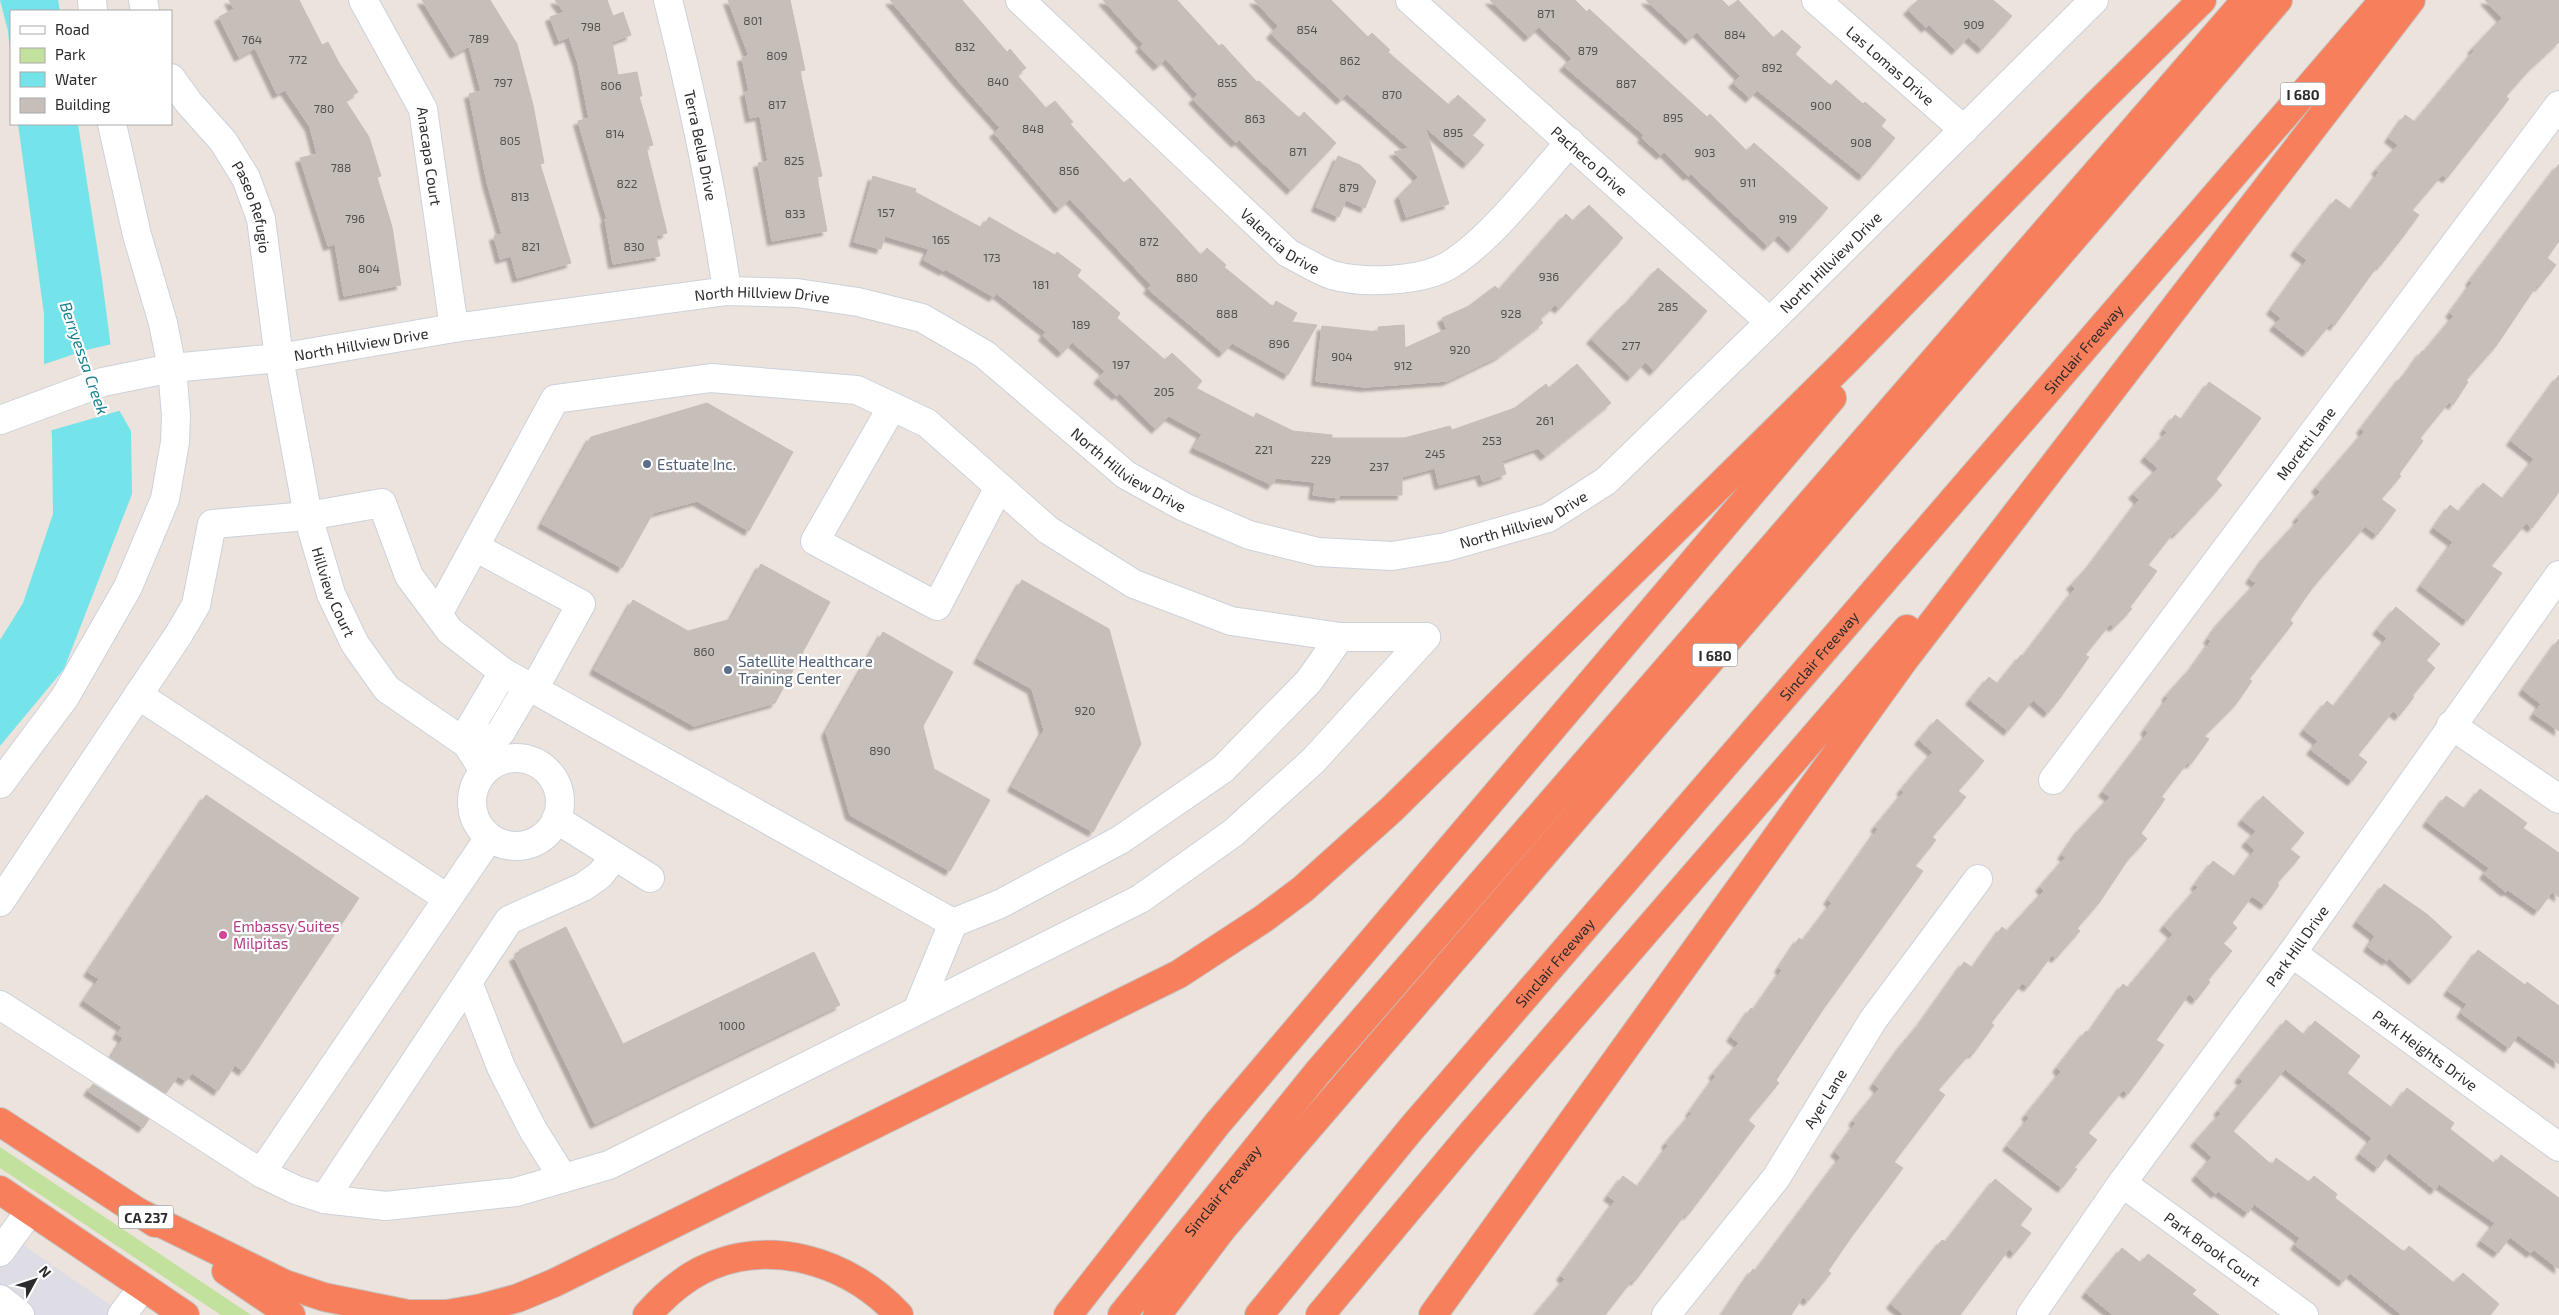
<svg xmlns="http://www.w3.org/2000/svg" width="2559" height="1315" font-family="'Exo 2',sans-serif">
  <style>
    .industrial { fill: #dedde5 }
    .green { fill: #c1e19c }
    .water { fill: #74e3ea }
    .pier { fill: #ece3dd }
    .building { fill: #c5beb9; stroke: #c7beb7; filter: url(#shadow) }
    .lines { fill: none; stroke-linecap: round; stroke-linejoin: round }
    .minor-casing { stroke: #cbd2dc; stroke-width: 30 }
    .highway-casing { stroke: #c4c4c4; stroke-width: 30 }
    .minor { stroke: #fff; stroke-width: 28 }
    .highway { stroke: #f87f5c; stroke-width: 28 }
    .service-dot { fill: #5c6f8a; stroke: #fff; stroke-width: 2 }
    .hotel-dot { fill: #d1479c; stroke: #fff; stroke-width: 2 }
    .labels { text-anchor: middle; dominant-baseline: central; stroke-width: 4.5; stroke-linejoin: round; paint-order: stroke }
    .number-label { font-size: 12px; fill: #52504e }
    .shield { fill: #fff; stroke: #6b6b6b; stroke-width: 1 }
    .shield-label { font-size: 14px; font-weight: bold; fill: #2b2b2b }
    .street-label { font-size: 15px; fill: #2b2b2b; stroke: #fff }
    .service-label { font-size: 15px; fill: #4e5e75; stroke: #fff; text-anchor: start }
    .hotel-label { font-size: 15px; fill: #b23c85; stroke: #fff; text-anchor: start }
    .water-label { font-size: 16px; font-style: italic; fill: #127f90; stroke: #fff }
  </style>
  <defs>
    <filter id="shadow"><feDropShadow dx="-4.5" dy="4.5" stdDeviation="1" flood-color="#0004"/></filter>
  </defs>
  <rect width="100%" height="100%" fill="#ece3dd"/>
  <path class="industrial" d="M0,1229L125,1315H0Z"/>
  <path class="green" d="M0,1147L251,1315H221L0,1168Z"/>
  <path class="water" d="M0,0H58L60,11H11V62L8,31Z
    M18,124H78L102,279L119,410L131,431L132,494L64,669L0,746V640L23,603L53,514L52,437L44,362V314Z"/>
  <path class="pier" d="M112,344L122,410L49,431L42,365L86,350Z"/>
  <path class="building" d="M229,0H299L322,45L328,42L339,63L358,92L345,100L369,137L381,176L377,177L392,227L401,285L344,296L335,244L328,246L300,158L317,154L310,127L285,90L277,94L255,48L239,57L219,17L234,9Z
    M422,0H490L517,44L533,105L544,163L540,164L571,263L517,278L511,256L500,259L494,236L502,234L487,182L469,94L481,91L469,46L455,54Z
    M555,0H607L613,16L623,12L631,35L612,42L618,75L637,72L642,96H639L653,145L646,147L667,233L656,236L660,256L613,264L605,219H607L578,121L589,118L578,63L569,37L559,41L550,17L564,12Z
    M728,0H790L805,70L800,71L822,176L817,177L827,231L772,241L758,163L768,161L760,116L750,118L745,92L749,91L742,57L749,56Z
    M890,0H962L1007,52L1010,49L1026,68L1017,75L1046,108L1055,101L1073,122L1070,124L1124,183L1130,178L1201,255L1207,248L1226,265L1224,267L1273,307L1276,301L1297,313L1292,322L1317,325L1288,375L1232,343L1223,353L1148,289L1151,285L1070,199L1059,209L994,133L1000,128L958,81Z
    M1103,0H1177L1219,46L1222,44L1257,82L1259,81L1299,118L1304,112L1336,143L1291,190L1239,140L1236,143L1215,122L1193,99L1198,95L1166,59L1158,66L1140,47L1143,44Z
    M1254,0H1331L1368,37L1372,33L1390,50L1388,52L1449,105L1458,95L1486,120L1472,135L1484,145L1467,164L1425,127L1449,204L1406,217L1399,196L1418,177L1394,152L1409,148L1347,94L1341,100L1271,34L1278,26Z
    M1490,0H1575L1587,12L1589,9L1707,117L1710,114L1747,151L1754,143L1828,208L1792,248L1778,235L1768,246L1691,174L1688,176L1664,152L1661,155L1642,138L1644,135L1564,66L1572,58L1539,27L1529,37Z
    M1646,0H1722L1729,7L1738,0L1774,38L1782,30L1801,47L1795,54L1831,86L1836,80L1863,104L1865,102L1886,120L1881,126L1895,138L1863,176L1757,90L1750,98L1733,83L1740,76L1697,32L1689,40Z
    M1918,0H1993L2012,16L1982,49L1968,37L1956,50L1929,25L1926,28L1908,10Z
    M2485,0H2559V42L2530,69L2506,96L2509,99L2447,178L2442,175L2412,210L2419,215L2402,238L2380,266L2378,265L2334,326L2331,323L2307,352L2274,326L2281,318L2271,310L2307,260L2295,251L2336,199L2351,210L2379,172L2376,170L2398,145L2389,138L2405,115L2415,122L2474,51L2472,49L2502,18Z
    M1338,156L1360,165L1376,181L1365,208L1346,200L1339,217L1316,207Z
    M2559,164V241L2547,258L2556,265L2539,287L2537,285L2496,346L2466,380L2468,382L2453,405L2449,402L2420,438L2423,441L2399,474L2401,476L2381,499L2396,510L2377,535L2365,526L2313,587L2290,620L2293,623L2249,679L2252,681L2236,704L2204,736L2209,739L2191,764L2188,762L2161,797L2165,799L2141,833L2147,839L2129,858L2099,903L2077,928L2080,931L2056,958L2052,955L2028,987L2022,983L1991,1023L1994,1025L1973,1054L1971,1052L1938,1090L1945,1095L1894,1162L1903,1168L1852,1236L1828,1271L1831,1273L1808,1301L1803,1297L1791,1315H1722L1753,1269L1756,1271L1841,1157L1835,1152L1856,1123L1853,1121L1879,1089L1874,1084L1902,1045L1922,1021L1964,962L1973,968L2002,927L2007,931L2044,891L2040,887L2066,857L2062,855L2080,829L2110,797L2103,792L2148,733L2145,730L2168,698L2166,696L2194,665L2211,641L2208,639L2220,622L2256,583L2250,579L2265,557L2299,520L2297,518L2320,492L2316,488L2364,432L2361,429L2402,376L2403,378L2422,351L2424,352L2454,316L2450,313L2472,283L2470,281Z
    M873,176L916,189L915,192L982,228L989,217L1055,255L1057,252L1081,270L1077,276L1120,313L1117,318L1165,360L1172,353L1202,381L1196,388L1254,418L1256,413L1293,431L1332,435V438H1404L1450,426L1452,430L1515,408L1546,384L1549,388L1577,364L1611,403L1545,456L1538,448L1502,461L1506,474L1483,482L1480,474L1439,485L1435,468L1402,477V495H1340L1339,498L1313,495L1315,482L1276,478L1272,485L1194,448L1202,434L1169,416L1156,429L1119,393L1117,396L1098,379L1105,371L1072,342L1062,353L1043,336L1046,332L996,293L994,297L945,269L944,271L924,260L929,249L885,236L881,249L854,242Z
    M1589,205L1623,238L1559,309L1555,305L1540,319L1543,323L1499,356L1447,381L1365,387L1316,381L1322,326L1378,332V327L1404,325L1405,348L1447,329L1442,318L1469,306L1495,286L1499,290L1566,214L1573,221Z
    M1658,268L1707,311L1654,371L1645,362L1631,377L1591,339L1623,305L1624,306Z
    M2559,375V492L2532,528L2526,523L2491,566L2502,573L2467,621L2421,586L2453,542L2434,528L2450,505L2459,512L2483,483L2503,499L2534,459L2511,441Z
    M2209,382L2261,418L2216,479L2222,485L2176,534L2174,532L2148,565L2157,571L2130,607L2132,609L2114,627L2110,624L2085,655L2089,657L2060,698L2048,713L2033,700L2008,731L1970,700L1989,677L1998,684L2021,655L2023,657L2075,589L2071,585L2090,565L2139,500L2133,494L2158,468L2145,457L2167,432L2164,430L2175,415L2182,420Z
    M707,403L793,452L749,531L697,501L653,513L622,568L542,524L591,437Z
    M761,564L830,602L775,703L694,726L594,670L633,600L688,631L731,619Z
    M1022,580L1109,629L1141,744L1093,832L1012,787L1044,730L1032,689L978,659Z
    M2396,607L2440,644L2426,660L2435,668L2412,696L2414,697L2399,716L2393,711L2358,755L2367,762L2352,781L2311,750L2318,741L2304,730L2327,701L2334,707L2387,638L2377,630Z
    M883,632L953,672L923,726L934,769L990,800L950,871L850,815L826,732Z
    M2559,639V731L2534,714L2541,704L2523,690Z
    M1937,719L1984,761L1958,791L1966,797L1932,837L1936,840L1915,866L1923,871L1824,1008L1776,1080L1779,1083L1748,1120L1755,1126L1688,1215L1686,1213L1635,1281L1633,1279L1605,1315H1535L1565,1279L1561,1276L1615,1201L1608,1196L1623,1176L1638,1187L1668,1146L1666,1143L1692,1113L1690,1112L1716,1076L1713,1074L1739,1043L1731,1037L1751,1008L1754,1010L1782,970L1779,968L1799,938L1803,941L1832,903L1828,900L1878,829L1875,827L1904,792L1901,790L1933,752L1919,740Z
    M2480,789L2527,823L2523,828L2559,853V897L2552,892L2538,911L2508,890L2506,892L2484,874L2489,868L2427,822L2446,796L2465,809Z
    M206,795L359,898L243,1071L235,1065L218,1091L192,1073L186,1081L178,1076L166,1093L111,1058L123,1038L117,1034L122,1027L84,1001L99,979L88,972Z
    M2263,796L2304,833L2290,849L2300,857L2277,883L2279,885L2265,905L2252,896L2232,923L2237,928L2223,943L2232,951L2208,980L2210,982L2196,1000L2189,994L2156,1040L2164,1045L2137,1082L2128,1094L2123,1090L2088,1133L2097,1140L2074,1168L2077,1169L2062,1188L2007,1146L2029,1118L2026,1115L2061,1072L2057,1068L2086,1031L2089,1033L2123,984L2128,988L2173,934L2164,926L2198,887L2195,885L2213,861L2235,877L2255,850L2246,842L2256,831L2242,820Z
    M2384,884L2428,915L2452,937L2413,980L2389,958L2387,961L2368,947L2375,936L2357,922Z
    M566,927L623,1044L814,952L840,1005L595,1124L514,957L521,953L519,950Z
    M2478,950L2525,985L2527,982L2559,1006V1064L2518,1035L2509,1048L2461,1013L2467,1004L2448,991Z
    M2286,1020L2304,1035L2315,1021L2360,1056L2347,1073L2392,1108L2407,1088L2454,1123L2450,1129L2495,1164L2501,1155L2559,1198V1269L2534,1250L2531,1253L2510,1237L2498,1253L2481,1241L2495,1223L2439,1184L2435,1190L2389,1153L2378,1168L2360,1154L2372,1138L2285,1069L2233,1131L2272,1165L2276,1158L2309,1182L2314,1176L2337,1194L2335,1198L2404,1252L2409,1246L2454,1283L2463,1273L2499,1304L2490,1315H2402L2350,1273L2343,1282L2295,1245L2300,1238L2254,1204L2248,1213L2218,1191L2216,1194L2196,1176L2212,1157L2195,1142L2221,1113L2218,1111L2243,1081L2239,1078Z
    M93,1084L149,1119L143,1128L88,1091Z
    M1995,1179L2032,1209L2020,1225L2031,1233L2014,1254L2009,1249L1960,1315H1904L1891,1304L1942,1240L1946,1242Z
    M2122,1248L2141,1263L2148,1254L2196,1290L2192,1294L2219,1315H2113L2086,1293Z"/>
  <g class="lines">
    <g class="minor-casing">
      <g id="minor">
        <path d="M92,0L93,11"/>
        <path d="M143,0L145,11"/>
        <path id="s1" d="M363,0L423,109L454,328"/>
        <path id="s2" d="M668,0C692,96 713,193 727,291"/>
        <path id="s3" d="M1020,0L1288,253C1302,260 1317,270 1332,275C1364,284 1423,282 1451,264C1492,238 1537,179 1570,142"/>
        <path id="s4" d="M1410,0L1770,322"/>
        <path id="s5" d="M1816,0L1964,130"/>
        <path id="s6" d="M171,78L189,103L223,141L246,178L261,219L279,358L308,516L331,594L355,644L387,689L467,744L484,771"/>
        <path d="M892,407L815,541L937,606L999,487"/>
        <path id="s7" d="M0,420L103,382L172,368L279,358L454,328L727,291L797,293L858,302L922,318L984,354L1126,475L1184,507L1249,535L1318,552L1392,556L1446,547L1548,518L1606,481L1770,322L2094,0"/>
        <path d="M475,547L581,604L534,689"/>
        <path d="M438,614L555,399L711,378L857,390L927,423L1048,530L1134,584L1231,621L1340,637H1426"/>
        <path d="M138,695L447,898"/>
        <path d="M2451,725L2559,799"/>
        <path d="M463,740L503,672"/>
        <path d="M476,756L501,732L528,686"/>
        <circle cx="516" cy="802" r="44"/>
        <path id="s8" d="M2053,780L2559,105"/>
        <path d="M0,784L65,697L128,587L165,499L175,442L176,416L172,368L163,323L137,235L112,124"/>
        <path d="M556,819L650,878"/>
        <path d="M0,902L179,634L196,605L212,524L308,516L382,503L409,576L450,631L503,672L953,923L918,1008"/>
        <path d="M953,923L1000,904L1120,840L1223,769L1309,681L1340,637"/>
        <path id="s9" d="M2292,953L2559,1147"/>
        <path d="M468,982L501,1067L533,1130L563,1178"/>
        <path d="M0,1005L261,1173L296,1190L324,1199L386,1206L516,1192L609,1165L1140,899L1233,833L1313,761L1426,637"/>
        <path d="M261,1173L489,838"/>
        <path id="s10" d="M2122,1183L2304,1315"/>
        <path d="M324,1199L509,920L583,887L600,875L614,857"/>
        <path d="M0,1252L30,1211"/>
        <path d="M0,1299L20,1315"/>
        <path d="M122,1315L143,1287"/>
        <path id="s11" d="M1666,1315L1776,1178L1873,1020L1978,879"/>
        <path id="s12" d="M2031,1315L2122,1183L2292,953L2559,575"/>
      </g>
    </g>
    <g class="highway-casing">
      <g id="highway">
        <path d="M0,1122L155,1223"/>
        <path d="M0,1190L185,1315"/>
        <path d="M140,1213L285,1284L324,1297L408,1314H447L481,1308L518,1298L554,1283L1179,974L1263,919L1303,889L1392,809L1846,361L2095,106L2202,0"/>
        <path d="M226,1271L291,1315"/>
        <path d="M647,1315C662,1298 679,1282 700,1271C768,1236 849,1261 899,1315"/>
        <path d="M1068,1315L1217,1124L1832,398"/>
        <path id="s13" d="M1122,1315L1318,1072L2246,0"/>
        <path d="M1157,1315L1222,1229L1292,1147L2278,0"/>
        <path id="s14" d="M1259,1315L1411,1129L2384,0"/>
        <path d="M1320,1315L1471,1134L1907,629"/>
        <path d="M1433,1315L1904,660L2411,0"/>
      </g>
    </g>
    <use href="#minor" class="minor"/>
    <use href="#highway" class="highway"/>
  </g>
  <g class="service-dot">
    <circle cx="647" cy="464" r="5"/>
    <circle cx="728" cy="670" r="5"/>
  </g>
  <circle class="hotel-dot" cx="223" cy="935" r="5"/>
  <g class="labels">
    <g class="number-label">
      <text x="1546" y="13">871</text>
      <text x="753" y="20">801</text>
      <text x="1974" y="24">909</text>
      <text x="591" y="26">798</text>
      <text x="1307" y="29">854</text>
      <text x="1735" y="34">884</text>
      <text x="479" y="38">789</text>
      <text x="252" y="39">764</text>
      <text x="965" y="46">832</text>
      <text x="1588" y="50">879</text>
      <text x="777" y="55">809</text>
      <text x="298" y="59">772</text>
      <text x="1350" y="60">862</text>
      <text x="1772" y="67">892</text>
      <text x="998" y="81">840</text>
      <text x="503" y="82">797</text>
      <text x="1227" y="82">855</text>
      <text x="1626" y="83">887</text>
      <text x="611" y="85">806</text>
      <text x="1392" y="94">870</text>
      <text x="777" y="104">817</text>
      <text x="1821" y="105">900</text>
      <text x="324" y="108">780</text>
      <text x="1673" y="117">895</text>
      <text x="1255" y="118">863</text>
      <text x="1033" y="128">848</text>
      <text x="1453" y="132">895</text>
      <text x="615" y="133">814</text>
      <text x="510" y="140">805</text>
      <text x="1861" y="142">908</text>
      <text x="1298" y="151">871</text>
      <text x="1705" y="152">903</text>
      <text x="794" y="160">825</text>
      <text x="341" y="167">788</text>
      <text x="1069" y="170">856</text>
      <text x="1748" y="182">911</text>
      <text x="627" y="183">822</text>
      <text x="1349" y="187">879</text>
      <text x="520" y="196">813</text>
      <text x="886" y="212">157</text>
      <text x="795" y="213">833</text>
      <text x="355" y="218">796</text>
      <text x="1788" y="218">919</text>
      <text x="941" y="239">165</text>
      <text x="1149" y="241">872</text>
      <text x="531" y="246">821</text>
      <text x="634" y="246">830</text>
      <text x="992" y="257">173</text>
      <text x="369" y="268">804</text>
      <text x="1549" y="276">936</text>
      <text x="1187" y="277">880</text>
      <text x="1041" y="284">181</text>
      <text x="1668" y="306">285</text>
      <text x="1227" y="313">888</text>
      <text x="1511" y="313">928</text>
      <text x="1081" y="324">189</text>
      <text x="1279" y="343">896</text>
      <text x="1631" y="345">277</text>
      <text x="1460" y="349">920</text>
      <text x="1342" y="356">904</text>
      <text x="1121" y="364">197</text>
      <text x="1403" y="365">912</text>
      <text x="1164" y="391">205</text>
      <text x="1545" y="420">261</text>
      <text x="1492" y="440">253</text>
      <text x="1264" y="449">221</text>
      <text x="1435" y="453">245</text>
      <text x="1321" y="459">229</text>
      <text x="1379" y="466">237</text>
      <text x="704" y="651">860</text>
      <text x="1085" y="710">920</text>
      <text x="880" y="750">890</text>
      <text x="732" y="1025">1000</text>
    </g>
    <g class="shield">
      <rect x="2280.5" y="82.5" width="45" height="23" rx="4"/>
      <rect x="1692.5" y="643.5" width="45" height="23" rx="4"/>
      <rect x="118.5" y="1205.5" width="55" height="23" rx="4"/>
    </g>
    <g class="shield-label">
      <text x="2303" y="94">I 680</text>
      <text x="1715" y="655">I 680</text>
      <text x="146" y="1217">CA 237</text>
    </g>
    <g class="street-label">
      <text stroke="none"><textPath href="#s5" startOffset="99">Las Lomas Drive</textPath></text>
      <text stroke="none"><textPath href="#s2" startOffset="149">Terra Bella Drive</textPath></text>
      <text stroke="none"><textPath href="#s1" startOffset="172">Anacapa Court</textPath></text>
      <text stroke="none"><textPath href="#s4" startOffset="241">Pacheco Drive</textPath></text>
      <text stroke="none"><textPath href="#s6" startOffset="155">Paseo Refugio</textPath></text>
      <text stroke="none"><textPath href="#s3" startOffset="355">Valencia Drive</textPath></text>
      <text stroke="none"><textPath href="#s7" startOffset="2022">North Hillview Drive</textPath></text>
      <text stroke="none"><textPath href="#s7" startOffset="776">North Hillview Drive</textPath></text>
      <text stroke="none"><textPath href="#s7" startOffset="371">North Hillview Drive</textPath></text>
      <text stroke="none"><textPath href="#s14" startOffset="1270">Sinclair Freeway</textPath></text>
      <text stroke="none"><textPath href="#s8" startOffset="421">Moretti Lane</textPath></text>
      <text stroke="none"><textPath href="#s7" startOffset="1196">North Hillview Drive</textPath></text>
      <text stroke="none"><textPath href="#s7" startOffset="1616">North Hillview Drive</textPath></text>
      <text stroke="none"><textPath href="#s6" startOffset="550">Hillview Court</textPath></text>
      <text stroke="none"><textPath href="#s14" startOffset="865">Sinclair Freeway</textPath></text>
      <text stroke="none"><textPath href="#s12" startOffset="455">Park Hill Drive</textPath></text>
      <text stroke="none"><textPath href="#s14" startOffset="460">Sinclair Freeway</textPath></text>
      <text stroke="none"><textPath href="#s9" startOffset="165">Park Heights Drive</textPath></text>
      <text stroke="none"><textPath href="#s11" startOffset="269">Ayer Lane</textPath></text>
      <text stroke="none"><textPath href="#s13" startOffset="160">Sinclair Freeway</textPath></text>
      <text stroke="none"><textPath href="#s10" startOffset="112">Park Brook Court</textPath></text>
    </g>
    <g class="service-label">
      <text x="657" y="464">Estuate Inc.</text>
      <text x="738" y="661">Satellite Healthcare<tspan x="738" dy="17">Training Center</tspan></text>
    </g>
    <g class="hotel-label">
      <text x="233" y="926">Embassy Suites<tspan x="233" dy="17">Milpitas</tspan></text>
    </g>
    <g class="water-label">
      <text transform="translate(85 358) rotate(71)">Berryessa Creek</text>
    </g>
  </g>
  <rect x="10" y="10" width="162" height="115" fill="#ffffff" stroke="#aaaaaa"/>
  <rect x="20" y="26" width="25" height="8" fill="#ffffff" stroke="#aaaaaa"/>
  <text x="55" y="35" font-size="15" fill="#2b2b2b">Road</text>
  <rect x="20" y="48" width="25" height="15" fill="#c1e19c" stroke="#aaaaaa"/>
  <text x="55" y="60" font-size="15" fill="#2b2b2b">Park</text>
  <rect x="20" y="72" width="25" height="15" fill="#74e3ea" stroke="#aaaaaa"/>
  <text x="55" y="85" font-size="15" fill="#2b2b2b">Water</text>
  <rect x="20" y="98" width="25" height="15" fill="#c5beb9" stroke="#aaaaaa"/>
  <text x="55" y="110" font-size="15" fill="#2b2b2b">Building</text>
  <g transform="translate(35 1280) rotate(50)" stroke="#ffffff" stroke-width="4" paint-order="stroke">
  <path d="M0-4L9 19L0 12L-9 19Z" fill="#2b2b2b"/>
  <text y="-8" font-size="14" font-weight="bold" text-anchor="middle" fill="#2b2b2b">N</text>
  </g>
</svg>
